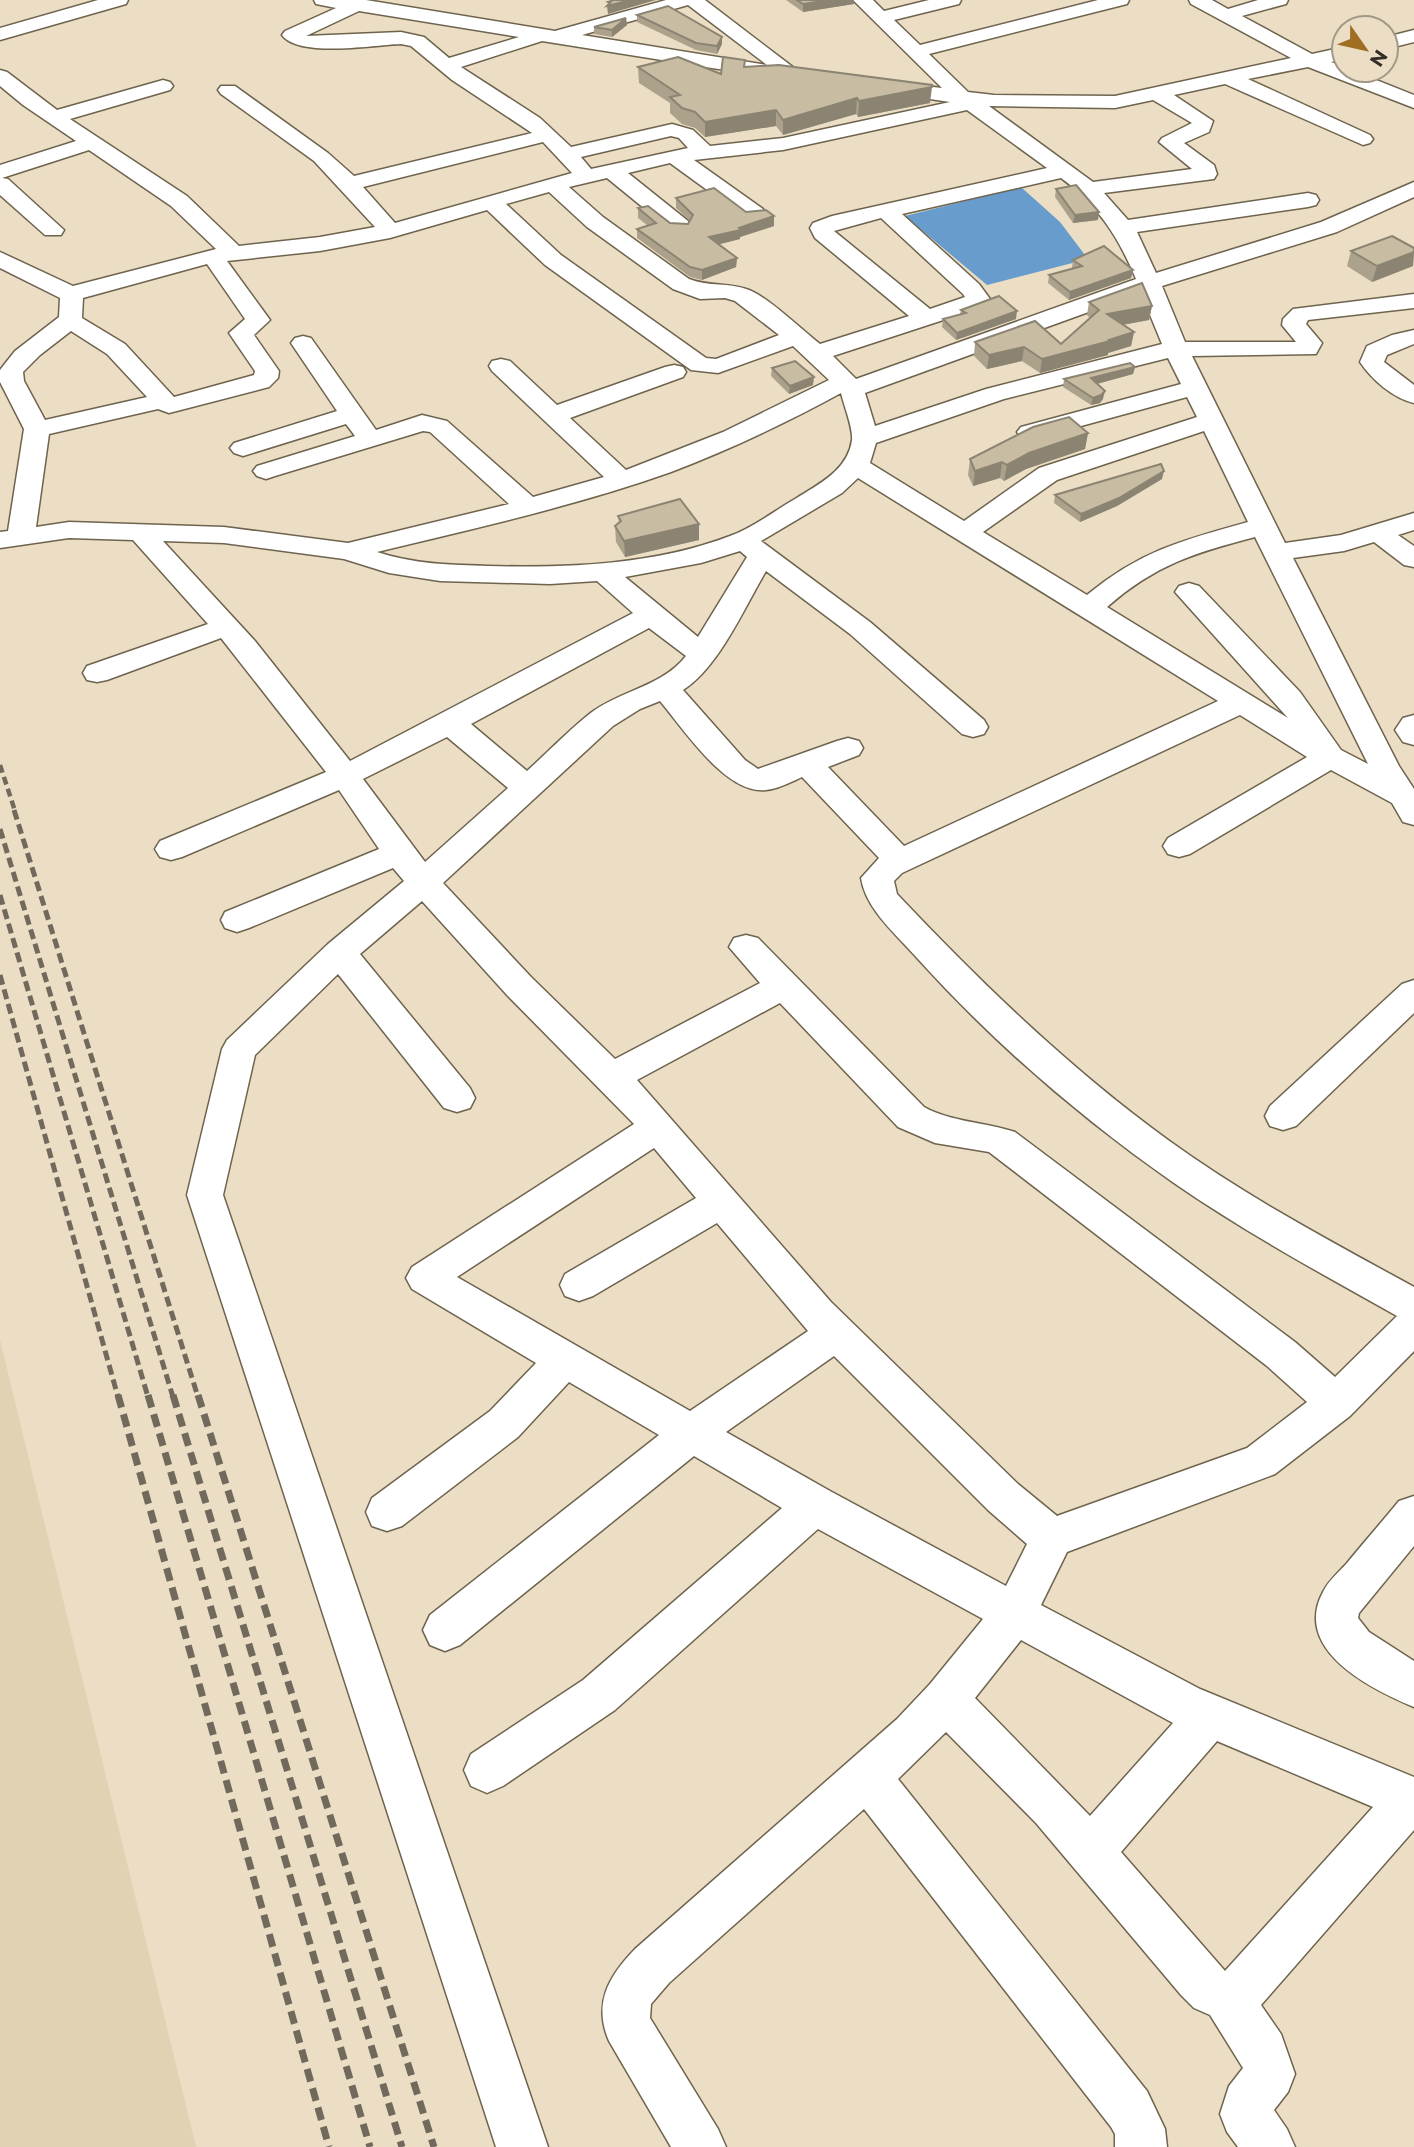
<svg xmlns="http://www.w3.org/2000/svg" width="1414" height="2147" font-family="Montserrat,sans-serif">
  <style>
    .built { fill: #e0d2b2 }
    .water { fill: #679ccc }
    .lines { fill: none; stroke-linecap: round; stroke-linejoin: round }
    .minor-casing { stroke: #6e634d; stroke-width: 3 }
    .minor { fill: #fff; fill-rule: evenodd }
    .rail-far2 { stroke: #71695b; stroke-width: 4.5; stroke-dasharray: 8 4.5; stroke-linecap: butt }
    .rail-far1 { stroke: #71695b; stroke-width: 5; stroke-dasharray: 10 5; stroke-linecap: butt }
    .rail { stroke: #71695b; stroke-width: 7; stroke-dasharray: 13 7; stroke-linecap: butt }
    .wall { fill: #aca28c }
    .shaded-wall { fill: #8c8472 }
    .building { fill: #c8bca3; stroke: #8c8472; stroke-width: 2 }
  </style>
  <rect width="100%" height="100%" fill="#ebdec5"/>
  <path class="built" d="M0,1340L196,2147H0Z"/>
  <path class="water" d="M1021,187L1060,222L1088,259L987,285L905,216Z"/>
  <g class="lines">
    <g class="minor-casing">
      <path id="minor" d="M98,0H128L126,4L0,40V28Z
        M314,0H366L555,31L666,0H705L798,71L795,75L788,77L778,73L769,77L542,41L461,67L540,118L571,147L672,124L693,130L710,146L783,138L950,102L876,91L873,87L876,83L883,81L942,88L853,0H873L884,11L929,0H961L959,4L894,20L920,45L1098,0H1129L1127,4L929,54L968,92L994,95L1115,96L1291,58L1191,4L1189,0H1212L1228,9L1258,0H1288L1286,4L1242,16L1312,54L1344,47V59L1331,62L1344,67V70H1351L1414,95V108L1308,67L1248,79L1370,135L1373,139L1370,143L1363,145L1225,84L1174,95L1213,121L1209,132L1184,143L1214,165L1217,174L1214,179L1104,193L1128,220L1308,193L1316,195L1319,200L1316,205L1308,207L1137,232L1156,273L1321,222L1414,182V197L1337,232L1162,286L1185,342H1296L1282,325L1283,319L1293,309L1414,294V308L1308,320L1306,324L1322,343L1316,354L1192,356L1285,543L1341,535L1414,513V530L1398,535L1414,546V567L1404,565L1374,542L1344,551L1293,558L1399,766L1414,789V825L1403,822L1392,803L1331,770L1190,854L1179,857L1168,854L1163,846L1168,838L1307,757L1240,715L902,873L894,881L897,894C981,983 1069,1068 1168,1140C1245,1196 1330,1241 1414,1287V1351L1350,1416L1275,1474L1067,1552L1041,1605L1200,1689L1414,1777V1830L1261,2005L1281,2034L1295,2074L1288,2092L1274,2110L1287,2129L1295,2147H1238L1227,2132L1220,2114L1229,2086L1243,2068L1210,2015L1194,2008L1181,1995L1036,1823L946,1732L898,1779L1147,2091L1165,2129L1167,2147H1115V2134L1111,2127L864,1809L669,1983L651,2004L650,2018L718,2129L726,2147H671L609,2041C593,2004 608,1977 635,1949L897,1719L930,1684L983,1619L818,1529L615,1710L503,1786L487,1793L471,1786L464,1770L471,1754L583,1680L782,1508L694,1456L460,1645L445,1651L430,1645L423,1630L430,1615L659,1435L569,1382L518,1437L402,1526L387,1531L372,1526L366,1512L372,1498L490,1411L536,1363L412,1289L406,1278L412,1267L634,1124L507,995L422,901L360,954L470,1088L475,1098L470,1108L457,1112L444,1108L338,974L255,1055L223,1195L548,2147H496L187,1195L222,1049L227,1040L328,944L404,881L393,868L249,928L237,932L225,928L221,920L225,912L379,849L339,790L182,857L171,860L160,857L155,849L160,841L326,772L221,638L107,680L97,682L87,680L83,673L87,666L208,624L133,540L69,538L0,548V532L8,531L24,429L0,382V370L15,351L59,317L60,298L0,268V252L73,286L216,249L171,206L89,150L2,178L8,179L64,230L61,235H45L0,195V165L76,141L23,105L0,86V70L7,72L57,110L163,80L170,82L173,86L170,90L70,119L187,196L239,246L320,237L375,227L314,161L221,94L218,90L221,86H235L328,153L354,176L532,133L452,80L411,46L401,44C373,45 299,58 282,35L285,31L336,8L316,4ZM688,5L767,65L582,35ZM359,11L519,37L449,58L424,37L401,32L306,36ZM1153,100L1192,123L1162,138L1159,142L1192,169L1093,182L989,106L1115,108ZM967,110L1047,168L832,216L813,223L810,228L815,238L909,316L820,344C802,330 769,298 749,290C729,282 709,287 689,279L603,217L569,187L607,178L672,231H688L691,226L688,221L628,173L670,163L747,219H763L766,214L763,209L694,160L783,150ZM671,136L679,138L688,148L591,169L581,157ZM543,142L572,173L395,223L363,187ZM1061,178C1098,205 1119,238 1136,279L856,379L833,356L980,308L990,299L979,284L902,214ZM549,192L587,227L673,289L700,299L725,298L735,301L779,335L716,359L706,358L561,255L506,204ZM487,210L545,265L691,370L718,373L793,346L829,380L723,432L626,470L570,418L683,377L686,372L683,367L674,365L665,367L557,405L510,361L501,359L492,361L489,366L492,371L604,477L533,497L447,421L422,415L376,430L311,338L303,336L295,338L291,343L337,411L234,443L230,448L234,453L243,456L346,424L355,436L257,466L253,471L257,476L266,479L275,476L423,431L430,432L509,504L348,543L224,527L69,522L36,527L49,434L158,409L169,413L269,387L278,378L279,371L254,335L270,320L227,261L320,251L390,238ZM881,218L963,294L965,297L930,309L834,231ZM207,264L245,319L229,333L255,371L254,375L174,397L125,344L82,318L83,298ZM1141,293L1162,344L986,389L875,426L865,393ZM71,331L107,354L147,397L45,420L24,381L23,372L40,355ZM1168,358L1181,384L1021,427L1017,432L1021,437L1030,440L1187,397L1197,417L1039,468L964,521L870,463L876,443L1004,399ZM841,393C844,406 853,427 852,440C848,470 819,484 795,499C774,511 753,528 730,536C654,565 568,568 488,566C451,565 413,564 377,552C476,528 575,506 671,472C729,450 786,423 841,393ZM1204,431L1248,522C1183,540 1140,551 1087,595L983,532L1057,480ZM858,478L1218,701L904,846L828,767L859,755L863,748L859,741L848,738L837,741L758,769L745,760L683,690C719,667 744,608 766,571L850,634L962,734L973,737L984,734L988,727L984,720L870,622L761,541L842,493ZM1255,537L1368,764L1341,750L1300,692L1199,586L1189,583L1179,586L1175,592L1288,718L1107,607C1155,565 1194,553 1255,537ZM163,541L224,543L344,559L389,573L440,581L550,584L597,581L633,613L350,761L255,641ZM740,551L747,557L698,637L625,577L701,563ZM649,628L686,656C663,686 622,690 592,712C569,730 548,752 527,771L471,724ZM660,701C683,728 726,795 766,790C778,789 791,782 802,777L879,858L861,878C866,910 897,935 918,959C993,1042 1082,1119 1174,1183C1245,1232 1322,1274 1397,1316L1335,1377L1295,1342L1015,1132C985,1122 951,1122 924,1107L758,938L746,935L734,938L729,947L760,983L615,1059L531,977L443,883L613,726L640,709ZM447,737L508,788L425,862L363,779ZM780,1003L898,1127L935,1143L989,1152L1267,1366L1307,1402L1247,1448L1057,1516L1018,1484L831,1302L637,1080ZM654,1148L696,1198L565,1274L560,1285L565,1296L579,1301L593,1296L717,1223L808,1331L690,1411L457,1277ZM834,1356L988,1510L1027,1544L1006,1586L830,1491L726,1432ZM1021,1640L1173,1723L1090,1816L975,1698ZM1217,1741L1373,1807L1225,1971L1121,1852Z
        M1414,30V42L1386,49V37Z
        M1414,330V344L1387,355L1384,362L1414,385V403C1393,398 1372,380 1360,362L1367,346L1392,335Z
        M1414,715V745L1403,742L1395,730L1403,718Z
        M1414,980V1013L1296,1126L1283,1130L1270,1126L1265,1116L1270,1106L1402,984Z
        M1414,1496V1546L1359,1613L1358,1618L1369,1632L1414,1661V1707C1371,1689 1292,1650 1323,1592C1328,1581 1339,1572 1347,1563C1364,1542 1382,1522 1399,1501Z"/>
    </g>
    <use href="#minor" class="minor"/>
    <path class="rail-far2" d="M0,765L15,811"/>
    <path class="rail-far1" d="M14,810L198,1397
      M0,829L173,1397
      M0,895L148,1397
      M0,975L118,1397"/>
    <path class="rail" d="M118,1395L329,2147
      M148,1395L370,2147
      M173,1395L402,2147
      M198,1395L434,2147"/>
  </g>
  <path class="wall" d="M786,0H854V4L803,12Z
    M637,15L722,44L717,54L696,50L637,22Z
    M626,18L627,25L612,37L594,34V27Z
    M745,60V67L930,103L858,117L856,114L783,135L776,126L705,137L695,128L682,124L670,113V103L639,83L638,67L721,74Z
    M1056,189L1098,220L1073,223L1055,197Z
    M676,198L746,212L774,226L740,237V239L718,244L737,258L736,267L702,280L690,277L637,238V229L647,225L638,218V208L670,223L688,224L690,221L676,208Z
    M1414,248L1413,266L1372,282L1347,266L1351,251Z
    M1073,260L1133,270L1131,278L1069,300L1048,283L1049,275L1073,268H1072Z
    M1089,302L1152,306L1149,320L1123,325L1134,332L1131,346L1108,353V355L1040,373L1022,361L987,369L974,356L975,342L1061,344L1090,318L1087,315Z
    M961,310L1016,319L956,340L942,327L943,319L960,314Z
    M1135,367L1133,374L1097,384L1103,399L1100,403L1091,405L1063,387L1064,379Z
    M772,368L813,385L789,394L771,376Z
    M1088,433L1085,449L1026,469L1004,481L1000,478L973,486L968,475L970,459Z
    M1162,479L1117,506L1080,522L1054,503L1055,495Z
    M618,516L699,540L625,557L616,542L615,526L619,523Z"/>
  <path class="shaded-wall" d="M631,0H656L608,14L607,6Z
    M830,0H854V4L803,12V4Z
    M626,18L627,25L612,37V30Z
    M722,37V44L717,54V46Z
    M932,87L930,103L858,117L859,101Z
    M857,98L856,114L783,135V120Z
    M776,110V126L705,137V122Z
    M1099,212L1098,220L1073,223L1075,215Z
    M774,216V226L740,237V239L709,247V237Z
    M1414,252L1413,266L1372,282L1377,266Z
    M737,258L736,267L702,280V270Z
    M1133,270L1131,278L1069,300L1070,292Z
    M1152,306L1149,320L1104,328L1107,314Z
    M1017,311L1016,319L956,340L957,333Z
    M1134,332L1131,346L1108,353V355L1040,373L1042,359Z
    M1024,347L1022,361L987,369L989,355Z
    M1135,367L1133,374L1089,386L1091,378Z
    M814,377L813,385L789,394L790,386Z
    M1105,391L1103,399L1100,403L1091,405L1093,398Z
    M1088,433L1085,449L1026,469L1004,481L1007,465L1029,453Z
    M1002,462L1000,478L973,486L975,471Z
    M1164,471L1162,479L1117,506L1080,522L1081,514Z
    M699,524V540L625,557L624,541Z"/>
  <path class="building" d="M614,0H631L607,6L610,3L608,2Z
    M797,0H830L803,4Z
    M668,6L722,37L717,46L696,43L637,15Z
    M626,18L612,30L594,27Z
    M678,57L721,74L723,57L745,60L744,67L779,65L932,85V87L859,101L857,98L783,120L776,110L705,122L695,112L682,108L670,97L680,95L638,67Z
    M1076,185L1099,212L1075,215L1056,189Z
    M714,188L746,212L766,210L774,216L739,228L741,230L709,237L737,258L702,270L690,267L637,229L656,223L638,208L648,206L670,223L688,224L693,215L676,198Z
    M1392,236L1414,248V252L1377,266L1351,251Z
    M1104,246L1133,270L1070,292L1049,275L1082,266L1073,260Z
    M1142,283L1152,306L1107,314L1134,332L1109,340L1110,341L1042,359L1024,347L989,355L975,342L1035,321L1061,344L1099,310L1089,302Z
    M999,296L1017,311L957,333L943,319L966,313L961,310Z
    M795,361L814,377L790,386L772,368Z
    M1130,363L1135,367L1091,378L1105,391L1101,395L1093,398L1064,379Z
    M1069,417L1088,433L1029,453L1007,465L1002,462L975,471L970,459L1033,427Z
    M1161,464L1164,471L1119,498L1081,514L1055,495Z
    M680,499L699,524L624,541L615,526L621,521L618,516Z"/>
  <g transform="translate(1365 49) rotate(124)"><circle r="33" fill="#ebdec5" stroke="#a19885" stroke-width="2"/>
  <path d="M0-5L12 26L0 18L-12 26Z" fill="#9f6e22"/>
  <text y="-10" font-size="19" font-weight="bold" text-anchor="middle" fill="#332e25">N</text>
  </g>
</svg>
